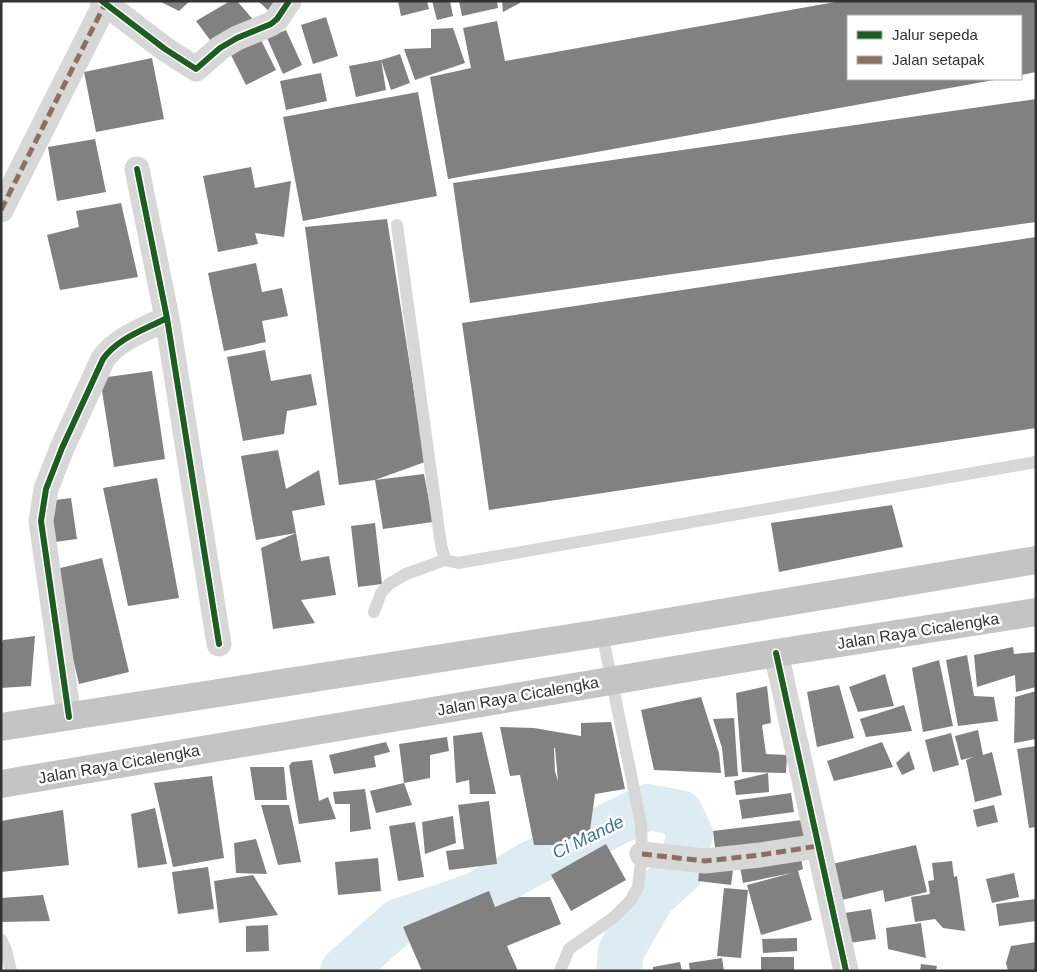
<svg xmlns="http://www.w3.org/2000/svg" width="1037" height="972" font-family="Helvetica,sans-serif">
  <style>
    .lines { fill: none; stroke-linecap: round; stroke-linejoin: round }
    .river { stroke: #ddebf3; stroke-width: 46 }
    .building { fill: #818181; fill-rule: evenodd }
    .lane { stroke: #d7d7d7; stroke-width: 12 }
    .street { stroke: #d7d7d7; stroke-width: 25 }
    .highway { stroke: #c4c4c4; stroke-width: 28 }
    .quiet { stroke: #8d6e63; stroke-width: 5; stroke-dasharray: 10 5; stroke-linecap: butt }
    .cycleway-casing { stroke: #fff; stroke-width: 9 }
    .cycleway { stroke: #1b5e20; stroke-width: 6 }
    .labels { text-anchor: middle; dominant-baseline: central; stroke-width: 5; stroke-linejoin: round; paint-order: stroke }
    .street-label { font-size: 16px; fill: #333; stroke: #fff }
    .water-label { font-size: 18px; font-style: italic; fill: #3f7597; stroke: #fff }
  </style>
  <rect width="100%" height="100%" fill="#fff"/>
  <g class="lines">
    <path class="river" d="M343,971L398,922L476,895L531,864L648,807L680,813L690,834L680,872L652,897L621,951L619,971"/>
  </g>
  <path class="building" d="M159,1H190L179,11Z
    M230,1H237L256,23L213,44L196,21Z
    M258,1H278L271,13Z
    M398,1H427L429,9L401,16Z
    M432,1H450L453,16L437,20Z
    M459,1H497L498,8L462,16Z
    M502,1H520V3L503,12Z
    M841,1H1036V72L1021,75V16H848V79L994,80L448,179L430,77L471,68L463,28L497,21L505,61Z
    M326,17L338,56L313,64L301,25Z
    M453,28L465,63L415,80L404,49L431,48V29Z
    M286,30L302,65L283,74L267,38Z
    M260,38L276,70L246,85L230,53Z
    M400,54L410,83L391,90L381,60Z
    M152,58L164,119L96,132L84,72Z
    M381,60L386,90L356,97L349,66Z
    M321,73L327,101L286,110L280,81Z
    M418,92L437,196L303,221L283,117Z
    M1036,99V222L470,303L453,183Z
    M95,139L106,192L57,201L48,147Z
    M251,167L255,188L291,181L284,237L255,233L258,244L218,252L203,176Z
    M121,203L138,277L60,290L47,235L79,227L76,211Z
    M387,219L425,462L375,480L339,485L305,227Z
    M1036,237V428L489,510L462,323Z
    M256,263L262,292L282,288L288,316L262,321L266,342L224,351L208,273Z
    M265,350L271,381L311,374L317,405L287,411L284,434L243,441L227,357Z
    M152,371L165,459L114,467L100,378Z
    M278,450L286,489L319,470L325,505L292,511L296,533L256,540L241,456Z
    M424,474L433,522L383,529L375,480Z
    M157,478L179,598L128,606L103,488Z
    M71,498L77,539L55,542L48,501Z
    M892,505L903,547L779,572L771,523Z
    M375,523L382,584L358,587L351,526Z
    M296,533L301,561L329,556L336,595L301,600L315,623L273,629L261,548Z
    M102,558L129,672L79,684L52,570Z
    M35,636L31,686L1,688V646L3,640Z
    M1013,647L1014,654L1036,652V687L1016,692L1015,675L977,687L974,655Z
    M967,655L974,696L994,697L998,721L958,726L946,660Z
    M939,660L953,726L923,732L912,668Z
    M885,674L894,706L858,712L849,687Z
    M839,685L854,738L817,747L807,692Z
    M767,686L771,723L762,725L766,754L787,755L786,773L742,772L736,693Z
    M1036,691V739L1014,743L1015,697Z
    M701,697L719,753L721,773L654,770L641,710Z
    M904,705L912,731L866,737L860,719Z
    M734,718L738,776L725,777L722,748L713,719Z
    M611,722L625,789L595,794L590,830L556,845H534L520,775L510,776L500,727L534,728L581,736V723ZM554,748H555L558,782L555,771Z
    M978,730L983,755L992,752L1002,795L975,802L966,760L973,757L961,760L955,736Z
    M482,732L496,794H470L469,780L456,783L453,736Z
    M951,733L959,765L933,772L925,740Z
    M447,737L449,751L430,755V778L404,783L399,744Z
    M386,742L390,752L374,756L376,767L334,774L329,755Z
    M882,742L893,767L834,781L827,761Z
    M1036,746V827L1029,828L1017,749Z
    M909,751L915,769L902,775L896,763Z
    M312,760L319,801L328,797L336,819L299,824L289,766L292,762Z
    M250,767H284L287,800H255Z
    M768,773L769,792L736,795L734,781Z
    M212,776L224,858L173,867L154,783Z
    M404,783L412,805L376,813L370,791Z
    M365,789L371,829L350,832V804H335L333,792Z
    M791,793L794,812L742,819L739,800Z
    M489,801L497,864L449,870L446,851L464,849L458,805Z
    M261,805H289L301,862L278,865Z
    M994,805L998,822L977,827L973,810Z
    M155,808L167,864L138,868L131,814Z
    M63,810L69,865L1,872V821Z
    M453,816L456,843L425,854L422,822Z
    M802,820L805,844L716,855L713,831Z
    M415,822L424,877L398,881L389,826Z
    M256,839L267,874L236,873L234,843Z
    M606,844L626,880L571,911L551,875Z
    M916,845L927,892L885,902L883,890L834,902L832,864Z
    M800,853L803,869L798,871L812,920L761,935L747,885L792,873L743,883L740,867Z
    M378,858L381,891L338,895L335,862Z
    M952,861L954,877L957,876L965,931L943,928L935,919L915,922L911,897L930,894L928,881L934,880L932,863Z
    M700,866L733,870L731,885L698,881Z
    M208,867L214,909L178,914L172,872Z
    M1014,873L1019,897L992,903L986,879Z
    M253,875L278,915L219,923L214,881Z
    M724,888L748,890L741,958L717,956Z
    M489,891L495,907L520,897H550L561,924L507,946L518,971H422L403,927Z
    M43,895L50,921L1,922V898Z
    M1036,899V921L999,926L996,904Z
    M871,909L876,939L843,944L838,914Z
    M921,923L926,958L888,949L886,928Z
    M268,925L269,951L246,952V926Z
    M797,938V951L763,953L762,939Z
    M1036,942V971H1008L1006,963L1011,946Z
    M761,957H794V971H761Z
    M722,958L724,971H690L689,963Z
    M680,962L682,971H653V967Z
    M921,964L937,966L936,971H920Z"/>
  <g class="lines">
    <path class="lane" d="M397,225L441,545L445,560
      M374,612L381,593L389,584L406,574L445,560L458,563L1036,462
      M1,939L6,950L11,971
      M560,971L569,949L613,918L631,900L638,887L642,854L641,824L602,633"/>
    <path class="street" d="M102,1L165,49L196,69L220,48L237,38L271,24L277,19L289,1
      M137,169L167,318L219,644
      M1,210L105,4
      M776,653L846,971
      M69,717L41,521L46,489L62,448L103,359C118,338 144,330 167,318
      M642,854L705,861L760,855L818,846"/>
    <path class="highway" d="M1,727L602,633L1036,560
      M1,784L776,653L1036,612"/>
    <path class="quiet" d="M1,210L105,4
      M642,854L705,861L760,855L818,846"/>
    <g class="cycleway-casing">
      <path id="cycleway" d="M102,1L165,49L196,69L220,48L237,38L271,24L277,19L289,1
        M137,169L167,318L219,644
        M776,653L846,971
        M69,717L41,521L46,489L62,448L103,359C118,338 144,330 167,318"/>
    </g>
    <use href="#cycleway" class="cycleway"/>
  </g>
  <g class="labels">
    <g class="street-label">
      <text transform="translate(918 631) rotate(-9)">Jalan Raya Cicalengka</text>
      <text transform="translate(518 696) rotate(-10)">Jalan Raya Cicalengka</text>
      <text transform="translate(119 764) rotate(-10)">Jalan Raya Cicalengka</text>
    </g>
    <g class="water-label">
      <text transform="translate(588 837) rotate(-26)">Ci Mande</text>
    </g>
  </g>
  <rect width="1037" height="972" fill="none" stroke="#333333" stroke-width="5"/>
  <rect x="847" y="15" width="175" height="65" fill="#ffffff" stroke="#adadad"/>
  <rect x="857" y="31" width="25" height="8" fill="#1b5e20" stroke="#adadad"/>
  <text x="892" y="40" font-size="15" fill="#333333">Jalur sepeda</text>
  <rect x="857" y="56" width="25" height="8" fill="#8d6e63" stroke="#adadad"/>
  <text x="892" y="65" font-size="15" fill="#333333">Jalan setapak</text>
</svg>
